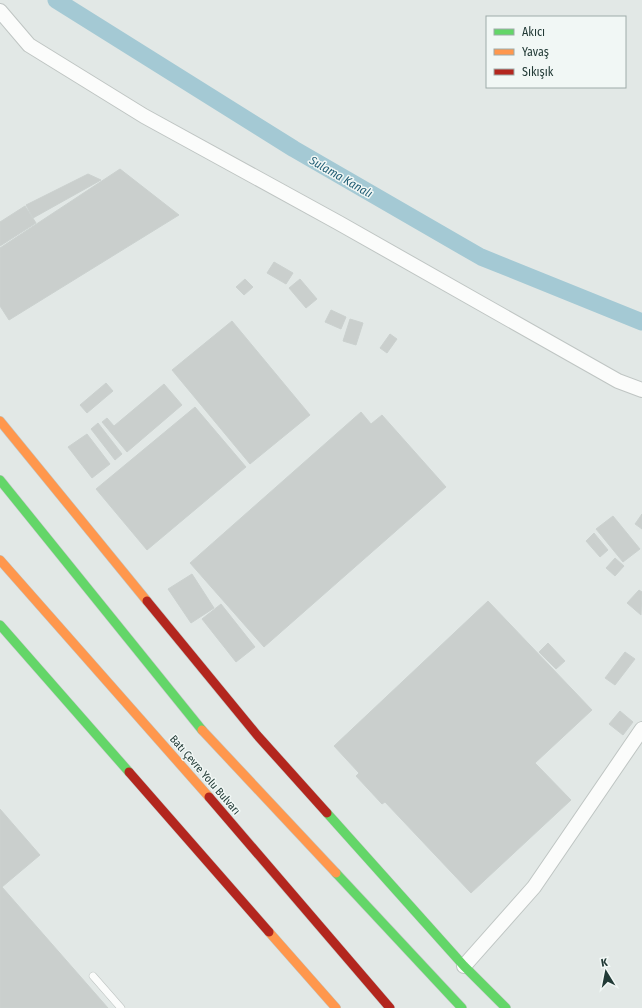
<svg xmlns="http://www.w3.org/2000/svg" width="642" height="1008" font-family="'Fira Sans Condensed',sans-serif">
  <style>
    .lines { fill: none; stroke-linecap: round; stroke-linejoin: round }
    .canal { stroke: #a4c9d4; stroke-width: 17 }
    .building { fill: #cacfcd; stroke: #cbd1cf }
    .lane-casing { stroke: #bfc5c3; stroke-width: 8 }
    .street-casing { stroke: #bfc5c3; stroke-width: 16 }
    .fast-casing { stroke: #bfc6c4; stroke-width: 10 }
    .slow-casing { stroke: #bfc6c4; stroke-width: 10 }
    .jam-casing { stroke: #bfc6c4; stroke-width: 10 }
    .lane { stroke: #fbfcfb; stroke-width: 7 }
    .street { stroke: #fbfcfb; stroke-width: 14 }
    .fast { stroke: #63d668; stroke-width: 9 }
    .slow { stroke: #ff974d; stroke-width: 9 }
    .jam { stroke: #b3261e; stroke-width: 9 }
    .labels { text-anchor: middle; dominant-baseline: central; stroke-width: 3; stroke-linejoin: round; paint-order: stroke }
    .street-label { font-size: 11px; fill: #223a36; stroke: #f1f7f5 }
    .water-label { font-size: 12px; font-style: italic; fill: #1f5c73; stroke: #f1f7f5 }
  </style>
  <rect width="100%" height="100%" fill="#e2e8e6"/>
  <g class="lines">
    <path class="canal" d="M56,0L294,149L481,257L642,322"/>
  </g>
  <path class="building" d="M120,169L179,215L9,320L0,306V248Z
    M88,174L101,180L33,218L26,205Z
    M25,206L36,223L0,246V222Z
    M274,262L293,273L286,284L267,273Z
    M245,279L253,287L244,295L236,287Z
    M300,279L317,299L306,308L289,288Z
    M331,310L346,317L341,329L325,322Z
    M350,319L363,323L356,345L343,341Z
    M232,321L310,415L250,464L172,370Z
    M390,334L397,339L387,353L380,348Z
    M106,383L113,391L87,413L80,405Z
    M164,384L182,405L127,452L102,422L107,418L114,426Z
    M195,407L246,467L147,550L96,489Z
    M361,412L371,424L382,415L446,487L264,647L190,563Z
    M98,423L122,454L115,460L91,429Z
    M87,434L110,464L92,478L68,447Z
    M642,514V529L635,524Z
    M613,516L640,549L623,562L596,529Z
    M594,533L608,550L600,557L586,541Z
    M615,558L624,566L615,576L606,568Z
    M192,574L214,608L191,623L168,589Z
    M639,590L642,592L641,615L627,603Z
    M488,601L592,710L535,763L571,800L471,893L385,802L382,804L356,776L359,773L334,746Z
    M221,604L255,647L236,662L202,619Z
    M548,643L565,661L556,669L539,652Z
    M625,652L635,659L615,685L605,678Z
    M620,711L633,722L623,735L609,724Z
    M0,809L40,855L2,887L108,1008H0Z"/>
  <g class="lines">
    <g class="lane-casing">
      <path id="lane" d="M93,976L121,1008"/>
    </g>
    <g class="street-casing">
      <path id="street" d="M0,11L29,45L144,116L339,223L618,381L642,390
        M464,966L534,887L642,729"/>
    </g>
    <g class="fast-casing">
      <path id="fast" d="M0,480L202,730
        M0,625L129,772
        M327,813L464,966L506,1008
        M336,873L462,1008"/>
    </g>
    <g class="slow-casing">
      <path id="slow" d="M0,421L147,601
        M0,560L209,797
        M202,730L336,873
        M269,932L336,1008"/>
    </g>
    <g class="jam-casing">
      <path id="jam" d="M147,601L257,735L327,813
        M129,772L269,932
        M209,797L390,1008"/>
    </g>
    <use href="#lane" class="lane"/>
    <use href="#street" class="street"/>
    <use href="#fast" class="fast"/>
    <use href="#slow" class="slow"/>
    <use href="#jam" class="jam"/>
  </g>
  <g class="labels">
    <g class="street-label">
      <text transform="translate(205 775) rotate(49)">Batı Çevre Yolu Bulvarı</text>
    </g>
    <g class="water-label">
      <text transform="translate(341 177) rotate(30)">Sulama Kanalı</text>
    </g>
  </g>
  <rect x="486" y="16" width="140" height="72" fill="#f1f7f5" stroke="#9eaba9"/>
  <rect x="494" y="29" width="20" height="6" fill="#63d668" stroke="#9eaba9"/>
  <text x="522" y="36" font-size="12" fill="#223a36">Akıcı</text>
  <rect x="494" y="49" width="20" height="6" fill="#ff974d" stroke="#9eaba9"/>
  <text x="522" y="56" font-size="12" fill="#223a36">Yavaş</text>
  <rect x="494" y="69" width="20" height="6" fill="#b3261e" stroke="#9eaba9"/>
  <text x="522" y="76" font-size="12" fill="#223a36">Sıkışık</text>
  <g transform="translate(606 972) rotate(350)" stroke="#f1f7f5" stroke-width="3" paint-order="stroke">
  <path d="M0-3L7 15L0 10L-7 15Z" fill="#223a36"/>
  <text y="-6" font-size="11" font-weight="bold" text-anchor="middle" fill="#223a36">K</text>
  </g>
</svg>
